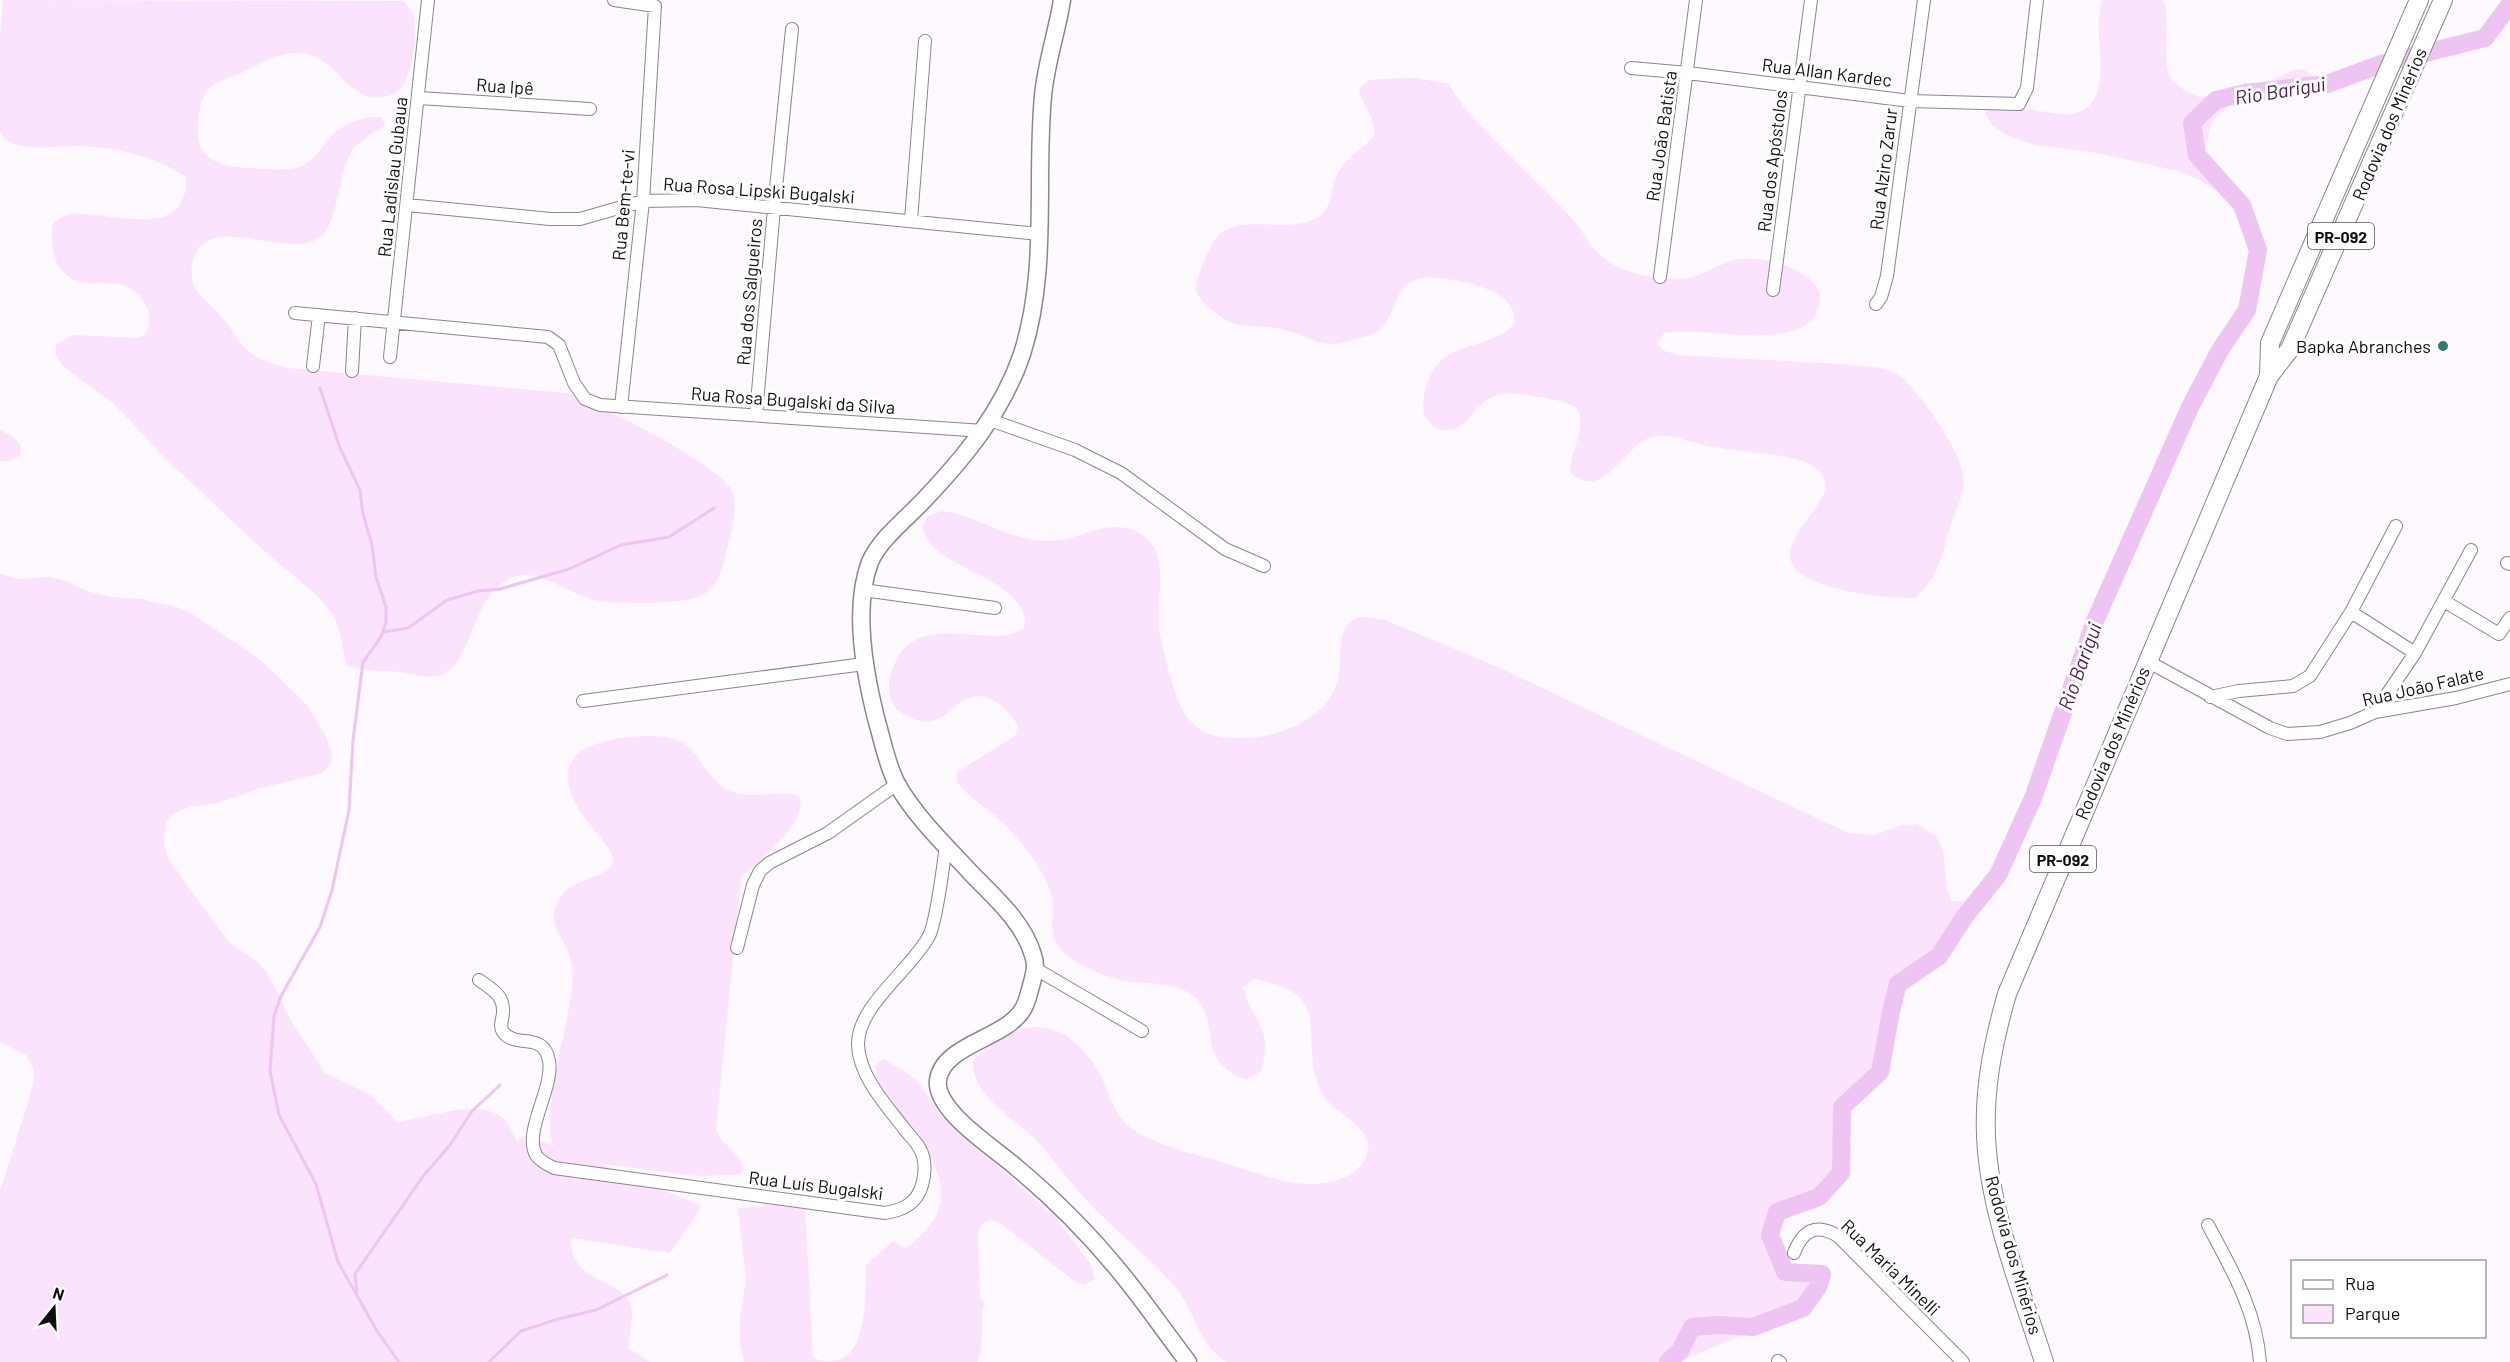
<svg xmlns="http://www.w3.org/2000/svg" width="2510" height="1362" font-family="Barlow,sans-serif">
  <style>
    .green { fill: #fbe3fd }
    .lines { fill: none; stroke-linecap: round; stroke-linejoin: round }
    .stream { stroke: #eec5f2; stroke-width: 3 }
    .river { stroke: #eec5f2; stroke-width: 18 }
    .street-casing { stroke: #8e848e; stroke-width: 14 }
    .secondary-casing { stroke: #8e848e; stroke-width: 19 }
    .primary-casing { stroke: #8e848e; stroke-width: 20 }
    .street { stroke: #fff; stroke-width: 12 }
    .secondary { stroke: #fff; stroke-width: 16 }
    .primary { stroke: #fff; stroke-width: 18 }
    .poi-dot { fill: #327a73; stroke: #fff; stroke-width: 2 }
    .labels { text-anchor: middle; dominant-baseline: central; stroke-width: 6; stroke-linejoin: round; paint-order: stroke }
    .shield { fill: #fff; stroke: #585659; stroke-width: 1.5 }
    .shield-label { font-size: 16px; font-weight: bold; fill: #110e12 }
    .street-label { font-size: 18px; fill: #110e12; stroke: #fff }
    .poi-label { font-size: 18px; fill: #110e12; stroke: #fff; text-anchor: end }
    .water-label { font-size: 20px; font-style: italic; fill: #4e1d53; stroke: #fff }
  </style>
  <rect width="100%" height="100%" fill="#fef8ff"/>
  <path class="green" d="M3,0L404,1C406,5 410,8 412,12C419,28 413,85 395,93C355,112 341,66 314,56C288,46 264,62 241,73C230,78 214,81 206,92C199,104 197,123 198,137C201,169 243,168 268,169C280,170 294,170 304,165C317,158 322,145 332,135C345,122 364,116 382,117L385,126C372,133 358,140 350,154C339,174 337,227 319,238C284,260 212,211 194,257C191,263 191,277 193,284C197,296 220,312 228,325C248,355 253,359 288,368L565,393C593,400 723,467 732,491C739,511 730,534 726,553C721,574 716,592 694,598C672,604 621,604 599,601C570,597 538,564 509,579C469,599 473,666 440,675C428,679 412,674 400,672C381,670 364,672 346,665L340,632L334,616L319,597L263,550L164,457L112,402L64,367L56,356V345L73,335L140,338C160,323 145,291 123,285C111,282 98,284 86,283C55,279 49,250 53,223C58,220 64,215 70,214C97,210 166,235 181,202C186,191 188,187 185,176C153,155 111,146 73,146C56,146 35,150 17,145C9,143 4,139 0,132V37Z
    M2102,0H2163C2173,22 2159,66 2173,81C2180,89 2191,94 2201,97C2212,100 2226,101 2237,99C2255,95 2289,65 2304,70C2313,73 2316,84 2319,92L2235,100L2211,122L2204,157L2249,208L2250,213L2198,179L2178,171L2097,153L2035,145L2007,135L1992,125L1985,114L1989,108C2014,104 2038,112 2062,114C2108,117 2101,67 2099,37C2098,25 2099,12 2102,0Z
    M1398,78H1416L1449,84C1459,103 1473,118 1488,133C1516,163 1547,191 1574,221C1583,232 1589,244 1599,254C1607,261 1616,267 1626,270C1642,276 1663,280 1680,279C1699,278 1713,267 1731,261C1755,253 1810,267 1819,292C1822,301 1818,315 1811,321C1779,349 1705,326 1664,333L1658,342L1662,350L1677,355L1857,365C1870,367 1885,367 1897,374C1918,388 1965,456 1964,481C1963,499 1952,517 1948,534C1941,560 1936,580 1915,598C1889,599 1785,590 1790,552C1795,517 1858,486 1804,461C1773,453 1740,452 1708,446C1691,443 1666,431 1649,438C1622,448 1604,503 1570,472C1570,454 1583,434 1580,417C1579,411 1577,408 1572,405C1559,399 1513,391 1500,394C1496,395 1489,398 1486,401C1471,410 1466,431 1445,430C1437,430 1428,423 1425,416C1421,406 1424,394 1427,385C1441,340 1480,352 1509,329C1514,326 1515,322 1514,316C1510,288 1463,281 1440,278C1387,272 1404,313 1375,333C1369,336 1361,337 1355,339C1348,340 1341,344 1334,344C1317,345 1301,333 1285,330C1254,322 1239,334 1212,310C1205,304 1198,298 1196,290C1195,278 1210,246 1217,237C1239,211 1295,237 1321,215C1332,206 1331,190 1336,177C1344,158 1361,151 1374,136C1377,119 1361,105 1359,88L1370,80Z
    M0,430L12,436L20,444L21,455L9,461H0Z
    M942,511C979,516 1013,543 1051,541C1082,540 1108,516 1139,533C1146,537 1154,545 1157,553C1164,576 1157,602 1159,625C1162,647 1173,694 1184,713C1190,723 1201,732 1212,735C1254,746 1322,729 1337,683C1343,665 1335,636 1350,622C1359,614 1374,618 1385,620L1500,668L1848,833L1875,835L1902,825L1917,824L1935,835L1943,850L1947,890L1952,901L1967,902L1980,894L1955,950L1916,973L1903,993L1890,1050L1844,1114L1840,1171L1831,1193L1789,1208L1776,1238L1777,1257L1806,1270L1814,1278L1805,1298L1787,1317L1677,1362H1227C1198,1345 1196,1312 1176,1288C1150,1257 1118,1233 1090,1204C1072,1185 1057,1164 1040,1144C1018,1120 972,1097 973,1061C1017,1014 1064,1014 1098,1071C1107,1086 1110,1106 1123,1120C1127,1125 1134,1131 1140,1134C1168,1149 1201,1155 1230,1165C1252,1171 1274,1180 1296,1183C1310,1185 1327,1184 1341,1179C1360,1172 1379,1149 1361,1130C1347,1113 1326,1108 1318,1085C1300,1031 1335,993 1254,979L1243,987C1252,1024 1275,1028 1261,1071L1246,1080C1194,1061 1221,1025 1197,999C1177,978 1139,987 1114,978C1099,974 1082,966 1069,957C1041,937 1059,915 1050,890C1042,866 1013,830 993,814C979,803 967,795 956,781L957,772L1015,736L1018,725C1004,704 983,685 958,704C950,710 941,720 931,721C924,723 916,720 909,717C884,706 885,681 897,659C918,618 973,640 1007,635C1013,634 1019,631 1024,629C1033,584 950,571 928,541C926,537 924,532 922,528L927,517Z
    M0,574L20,579L48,577L63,580L90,592L111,597L141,599L177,607L192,614L248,651L265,664L308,706L326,737L332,754L331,764L322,773L261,788L218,803L189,807L174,813L166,822L164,845L169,860L219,929L230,943L256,961L268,974L291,1021L325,1073L371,1095L398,1122C424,1118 476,1100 499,1115C508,1120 512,1133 517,1142L524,1135L554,1146C540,1125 565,1034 569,1007C572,990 575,974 570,957C565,939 548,926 556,906C565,881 592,881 611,868L614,858C600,830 568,809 568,775C568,767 573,757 580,752C599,737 665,729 685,744C702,757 707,780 728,790C750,801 776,789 799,796C810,822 758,861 741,878L716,1129C722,1147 740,1151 744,1170L739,1175L695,1176L598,1163L702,1206L670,1253L572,1238L570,1241C572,1247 572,1254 575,1259C587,1285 633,1282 632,1315C632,1326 629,1337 628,1348L650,1362H0V1191L27,1106L33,1084L34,1069L26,1055L0,1042Z
    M883,1059L904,1071L918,1082L941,1116L1055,1217L1090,1263L1095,1279L1084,1285L1077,1283L1000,1223L990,1220L981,1224L978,1233L980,1299L985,1302C978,1321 986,1343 977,1362H744L740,1343V1318L746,1280L738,1208L763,1207L774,1198L786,1202L788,1207L805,1206L813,1356C817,1361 824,1361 830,1361C870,1362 865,1290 866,1265L893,1241L905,1248C986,1193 911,1137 878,1079L875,1066Z"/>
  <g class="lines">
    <path class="stream" d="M320,388L340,448L360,490L363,514L372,545L376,577L386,607V622L381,637L363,662L353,740L349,810L332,890L320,927L281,996L274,1016L270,1071L279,1115L316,1184L338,1262L377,1331L399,1362
      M383,632L408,628L447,600L478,591L500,589L569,569L621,545L669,537L714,508
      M357,1294L355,1274L424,1175L450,1145L472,1111L500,1085
      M489,1362L521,1331L558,1319L596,1310L667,1275"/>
    <path class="river" d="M1668,1362L1680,1351L1692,1327L1718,1325L1753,1327L1803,1308L1818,1287L1822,1274L1785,1272L1770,1235L1777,1212L1819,1197L1841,1173L1842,1107L1880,1072L1891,1011L1898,984L1939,956L1965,916L1998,875L2033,798L2095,621L2190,407L2220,350L2247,310L2258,250L2242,205L2197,155L2192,123L2216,100L2245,93L2327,84L2381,64L2485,38L2510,4"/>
    <g class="street-casing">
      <path id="street" d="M614,0L655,6L643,201L621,407
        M1631,68L1688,73L1910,101L2019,104L2027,88L2037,0
        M419,98L590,109
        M407,205L550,219H580L643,201L696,200L1039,234
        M911,220L925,41
        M1660,277L1696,0
        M1773,290L1811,0
        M1876,304L1881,297L1887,276L1924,0
        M295,313L548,337L559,345L574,383L585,399L600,405L984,431
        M390,357L428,0
        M313,366L319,315
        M352,371L355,318
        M756,415L774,208L792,29
        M990,420L1075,450L1121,473L1225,549L1264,566
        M2507,563L2510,564
        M863,590L995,608
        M2444,601L2499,634L2510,618
        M2351,612L2415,653
        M2147,661L2270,728L2287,734L2320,732L2350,723L2375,712L2456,698L2510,684
        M2210,697L2239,691L2293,686L2310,676L2351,612L2396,526
        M583,701L864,664
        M2375,712L2415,653L2471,550
        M737,948L753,885L760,871L769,863L828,833L897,784
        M1036,969L1142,1031
        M479,980C495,991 507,998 502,1019C501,1024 500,1027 503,1032C516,1049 544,1031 549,1061C554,1088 523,1131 536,1155C539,1160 548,1165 554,1168L885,1213C895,1211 905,1209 913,1201C925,1189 928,1163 920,1149C917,1143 911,1137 906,1131C888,1107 859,1077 858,1045C857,1006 911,970 929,936C937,920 943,866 946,846
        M2208,1225C2232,1270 2256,1310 2260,1362
        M1794,1253C1803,1230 1816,1223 1838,1236L1963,1362
        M1778,1361L1780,1362"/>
    </g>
    <g class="secondary-casing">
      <path id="secondary" d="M1062,0C1057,32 1046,63 1043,96C1035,181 1049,270 1022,354C1003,411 964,458 923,501C906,519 880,539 870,562C852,609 865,675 877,722C883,742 887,765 897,784C914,815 946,846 970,872C993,896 1023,921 1033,955C1037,966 1034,975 1031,986C1029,993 1027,1003 1023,1009C1006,1039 943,1044 938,1080C934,1111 996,1149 1017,1168C1054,1199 1089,1234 1120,1272C1144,1301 1165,1332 1188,1362"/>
    </g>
    <g class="primary-casing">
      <path id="primary" d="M2269,376L2270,343L2419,0
        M2044,1362C2023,1296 1993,1220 1987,1151C1982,1097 1992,1046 2007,994L2269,376L2290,349L2443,0"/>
    </g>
    <use href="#street" class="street"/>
    <use href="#secondary" class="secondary"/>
    <use href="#primary" class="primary"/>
  </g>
  <circle class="poi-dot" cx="2443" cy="346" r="6"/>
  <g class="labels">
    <g class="shield">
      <rect x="2308" y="223" width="66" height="26" rx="4.5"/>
      <rect x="2030" y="846" width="66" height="26" rx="4.5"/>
    </g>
    <g class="shield-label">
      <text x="2341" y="236">PR-092</text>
      <text x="2063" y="859">PR-092</text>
    </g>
    <g class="street-label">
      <text transform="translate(1827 72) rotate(7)">Rua Allan Kardec</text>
      <text transform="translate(505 86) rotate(4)">Rua Ipê</text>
      <text transform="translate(2389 124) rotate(-67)">Rodovia dos Minérios</text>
      <text transform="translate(1661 136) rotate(-82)">Rua João Batista</text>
      <text transform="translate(1772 161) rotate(-83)">Rua dos Apóstolos</text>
      <text transform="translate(1883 169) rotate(-83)">Rua Alziro Zarur</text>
      <text transform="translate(392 177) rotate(-84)">Rua Ladislau Gubaua</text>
      <text transform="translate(759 190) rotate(4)">Rua Rosa Lipski Bugalski</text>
      <text transform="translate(623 205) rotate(-85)">Rua Bem-te-vi</text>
      <text transform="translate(749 292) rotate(-85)">Rua dos Salgueiros</text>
      <text transform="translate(793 400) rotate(4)">Rua Rosa Bugalski da Silva</text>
      <text transform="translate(2423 686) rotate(-13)">Rua João Falate</text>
      <text transform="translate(2112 743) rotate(-67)">Rodovia dos Minérios</text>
      <text transform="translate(816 1185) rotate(7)">Rua Luís Bugalski</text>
      <text transform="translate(2014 1255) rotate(74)">Rodovia dos Minérios</text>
      <text transform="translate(1891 1267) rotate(44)">Rua Maria Minelli</text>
    </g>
    <g class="poi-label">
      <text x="2431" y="346">Bapka Abranches</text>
    </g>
    <g class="water-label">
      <text transform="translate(2280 90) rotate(-9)">Rio Barigui</text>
      <text transform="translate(2079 666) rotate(-70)">Rio Barigui</text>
    </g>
  </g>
  <rect x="2291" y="1260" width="195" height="78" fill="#ffffff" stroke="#a09fa0" stroke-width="1.5"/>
  <rect x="2303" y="1280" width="30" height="9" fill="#ffffff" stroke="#a09fa0" stroke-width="1.5"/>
  <text x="2345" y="1290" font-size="18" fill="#110e12">Rua</text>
  <rect x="2303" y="1305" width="30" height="18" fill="#fbe3fd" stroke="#a09fa0" stroke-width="1.5"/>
  <text x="2345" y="1320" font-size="18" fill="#110e12">Parque</text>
  <g transform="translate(54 1308) rotate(18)" stroke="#ffffff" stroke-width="4.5" paint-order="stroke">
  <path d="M0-4.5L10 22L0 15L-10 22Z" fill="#110e12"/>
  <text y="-9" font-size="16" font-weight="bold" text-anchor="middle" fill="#110e12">N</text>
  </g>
</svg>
